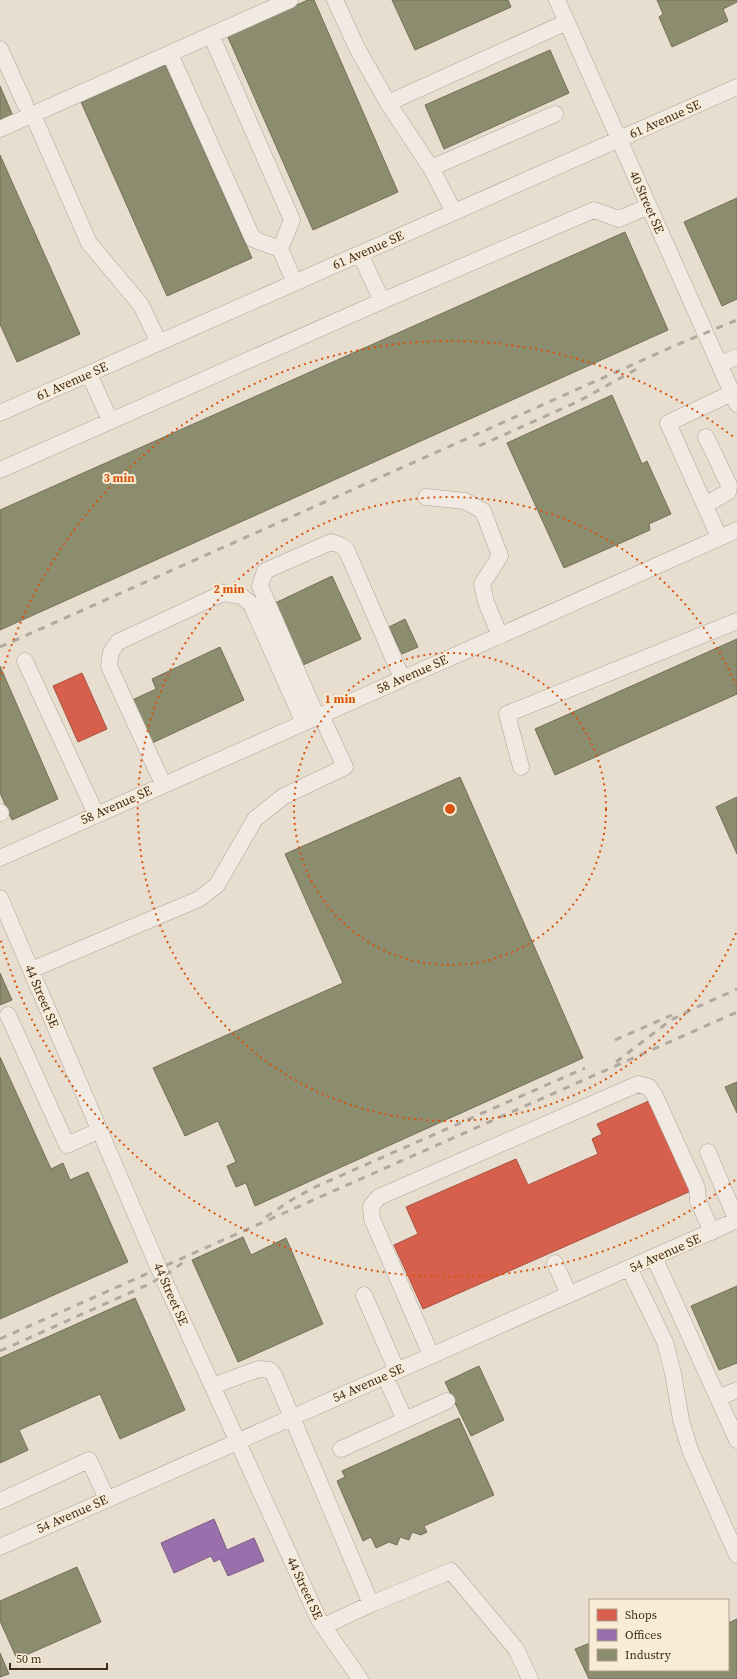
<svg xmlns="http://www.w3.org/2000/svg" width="737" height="1679" font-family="'Source Serif 4',serif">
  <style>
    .shops { fill: #d6604d; stroke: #a9503f }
    .offices { fill: #9970ab; stroke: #7e5b81 }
    .industry { fill: #8c8c6e; stroke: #756f56 }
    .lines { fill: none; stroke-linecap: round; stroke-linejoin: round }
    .minor-casing { stroke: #aea398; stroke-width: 17 }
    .minor { stroke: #f0eae2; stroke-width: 16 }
    .rail { stroke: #afa9a2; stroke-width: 3; stroke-dasharray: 7 7; stroke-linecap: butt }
    .ring { fill: none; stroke: #d7540e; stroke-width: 2; stroke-dasharray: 2 4 }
    .labels { text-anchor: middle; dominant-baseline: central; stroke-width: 4; stroke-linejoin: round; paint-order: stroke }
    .street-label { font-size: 13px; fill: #3f2b1e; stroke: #f9ecd6 }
    .centre { fill: #d7540e; stroke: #f9ecd6; stroke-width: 2 }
    .ring-label { font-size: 12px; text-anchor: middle; font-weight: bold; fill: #d7540e; stroke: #f9ecd6; stroke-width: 4; stroke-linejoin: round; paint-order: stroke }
  </style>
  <rect width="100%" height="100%" fill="#e8ded0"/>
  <path class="shops" d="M82,673L107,729L78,742L53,686Z
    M651,1100L691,1191L423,1309L394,1245L418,1234L406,1207L516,1159L528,1185L598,1154L592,1139L602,1134L597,1124Z"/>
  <path class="offices" d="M214,1519L227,1550L254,1538L264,1561L228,1576L220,1559L214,1562L211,1556L174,1573L161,1543Z"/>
  <path class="industry" d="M308,0H314L398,192L313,230L227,35Z
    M392,0H508L511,7L415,50Z
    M657,0H737V2L723,9L728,21L672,47L659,17L663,14Z
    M550,50L569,93L444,149L425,105Z
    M165,65L252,258L167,296L81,102Z
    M0,86L13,116L0,122Z
    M0,155L80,334L17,362L0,324Z
    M737,198V299L722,306L684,222Z
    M625,232L668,330L0,630V510Z
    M612,395L642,464L647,461L671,514L649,524L650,530L564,568L507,443Z
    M332,576L361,639L301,666L273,604Z
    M405,619L418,647L402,654L389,627Z
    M737,639V694L555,775L535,729Z
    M220,647L244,700L148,745L128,702L156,689L152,679Z
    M0,666L58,799L12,820L0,793Z
    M460,777L583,1058L255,1206L246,1183L236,1187L227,1166L236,1162L218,1121L185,1136L153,1068L343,983L285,854Z
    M737,797V854L716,807Z
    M0,973L12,1000L0,1005Z
    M0,1057L51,1169L63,1163L70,1180L88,1172L128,1262L0,1319Z
    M737,1082V1113L725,1087Z
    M243,1237L251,1255L286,1238L323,1324L238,1362L192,1260Z
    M737,1286V1363L719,1370L691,1306Z
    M135,1298L185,1410L120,1439L100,1394L19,1430L28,1450L0,1463V1358Z
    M479,1366L504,1420L471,1436L445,1382Z
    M459,1418L494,1495L424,1526L427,1532L421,1535L412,1532L409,1540L400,1537L397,1545L389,1542L376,1548L371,1537L363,1541L337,1481L345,1477L342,1471Z
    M77,1567L101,1622L17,1659L0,1621V1601Z
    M737,1619V1679H589L575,1649L590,1643V1670L619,1671L728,1670V1623Z
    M0,1653L9,1674L0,1677Z"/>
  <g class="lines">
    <g class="minor-casing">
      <path id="minor" d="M335,0L357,48L388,103L431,168L454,212
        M557,0L737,404
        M211,35L292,220L280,249L295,283
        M0,49L25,104
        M170,54L253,239L280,249
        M388,103L567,22
        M33,115L89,243L141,305L159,343
        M0,129L290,0
        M431,168L555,114
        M360,254L382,301
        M720,364L737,357
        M89,374L110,420
        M0,413L737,87
        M0,470L382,301L594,210L619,219L649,206
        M426,497L465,501L483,511L500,556L482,584L486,602L500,636
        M705,505L728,492L729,485L706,437
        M719,537L668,423L732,393
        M25,661L96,814
        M317,717L260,586L265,571L331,542L340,545L346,549L402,678
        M521,767L507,714L737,621
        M163,784L109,666L111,652L118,642L223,593L241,596L251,604L304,723
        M0,812L1,813
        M0,858L737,530
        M0,898L159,1269L319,1620L360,1679
        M31,970L199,899L217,885L255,819L284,796L345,767L321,715
        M8,1015L67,1145L100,1130
        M708,1152L737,1221
        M654,1257L737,1440
        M555,1263L569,1295
        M629,1268L665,1342L673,1373L681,1420L690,1450L737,1555
        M364,1295L397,1371
        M431,1355L372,1219L371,1206L379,1197L638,1084L649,1087L655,1096L697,1188L698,1201L712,1232
        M385,1376L405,1420
        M212,1386L259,1369L270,1370L274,1375L371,1604L324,1626
        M718,1398L737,1390
        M341,1449L447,1401
        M0,1501L89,1460L107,1499
        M0,1547L737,1220
        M371,1604L451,1571L516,1649L530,1679"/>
    </g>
    <use href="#minor" class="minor"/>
    <path class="rail" d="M479,446L579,401L642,366
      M0,647L681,343L737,320
      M615,1040L672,1015
      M616,1062L671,1020L695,1008L737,989
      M266,1217L293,1199L315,1187L585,1068
      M0,1339L737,1012
      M0,1351L147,1285L167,1274L185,1261"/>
  </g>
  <g class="ring">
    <circle cx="450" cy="809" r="156"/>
    <path d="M736 933A312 312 0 1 1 736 685"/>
    <path d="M735 1180A468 468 0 0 1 0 938M0 680A468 468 0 0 1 735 438"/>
  </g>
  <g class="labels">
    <g class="street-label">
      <text transform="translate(665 119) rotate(-24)">61 Avenue SE</text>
      <text transform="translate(647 202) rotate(66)">40 Street SE</text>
      <text transform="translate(368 250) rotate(-24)">61 Avenue SE</text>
      <text transform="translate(72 381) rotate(-24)">61 Avenue SE</text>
      <text transform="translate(412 674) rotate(-24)">58 Avenue SE</text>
      <text transform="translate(116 805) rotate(-24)">58 Avenue SE</text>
      <text transform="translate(42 996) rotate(67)">44 Street SE</text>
      <text transform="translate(665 1253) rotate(-24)">54 Avenue SE</text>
      <text transform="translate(171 1294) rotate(66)">44 Street SE</text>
      <text transform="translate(368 1383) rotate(-24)">54 Avenue SE</text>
      <text transform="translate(72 1514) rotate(-24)">54 Avenue SE</text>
      <text transform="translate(305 1588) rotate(65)">44 Street SE</text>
    </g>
  </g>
  <circle cx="450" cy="809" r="6" class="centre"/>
  <g class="ring-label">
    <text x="119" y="482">3 min</text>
    <text x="229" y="593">2 min</text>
    <text x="340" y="703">1 min</text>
  </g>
  <rect x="589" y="1599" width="140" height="72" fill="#f9ecd6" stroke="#af9f8c"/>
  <rect x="597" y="1609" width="20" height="12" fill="#d6604d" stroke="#af9f8c"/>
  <text x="625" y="1619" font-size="12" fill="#3f2b1e">Shops</text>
  <rect x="597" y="1629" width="20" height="12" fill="#9970ab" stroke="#af9f8c"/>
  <text x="625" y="1639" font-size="12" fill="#3f2b1e">Offices</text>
  <rect x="597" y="1649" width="20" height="12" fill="#8c8c6e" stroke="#af9f8c"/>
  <text x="625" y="1659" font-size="12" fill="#3f2b1e">Industry</text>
  <path d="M10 1663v6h97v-6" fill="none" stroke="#3f2b1e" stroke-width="2"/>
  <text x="16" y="1663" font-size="12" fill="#3f2b1e" stroke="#f9ecd6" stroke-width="3" paint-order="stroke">50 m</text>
</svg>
